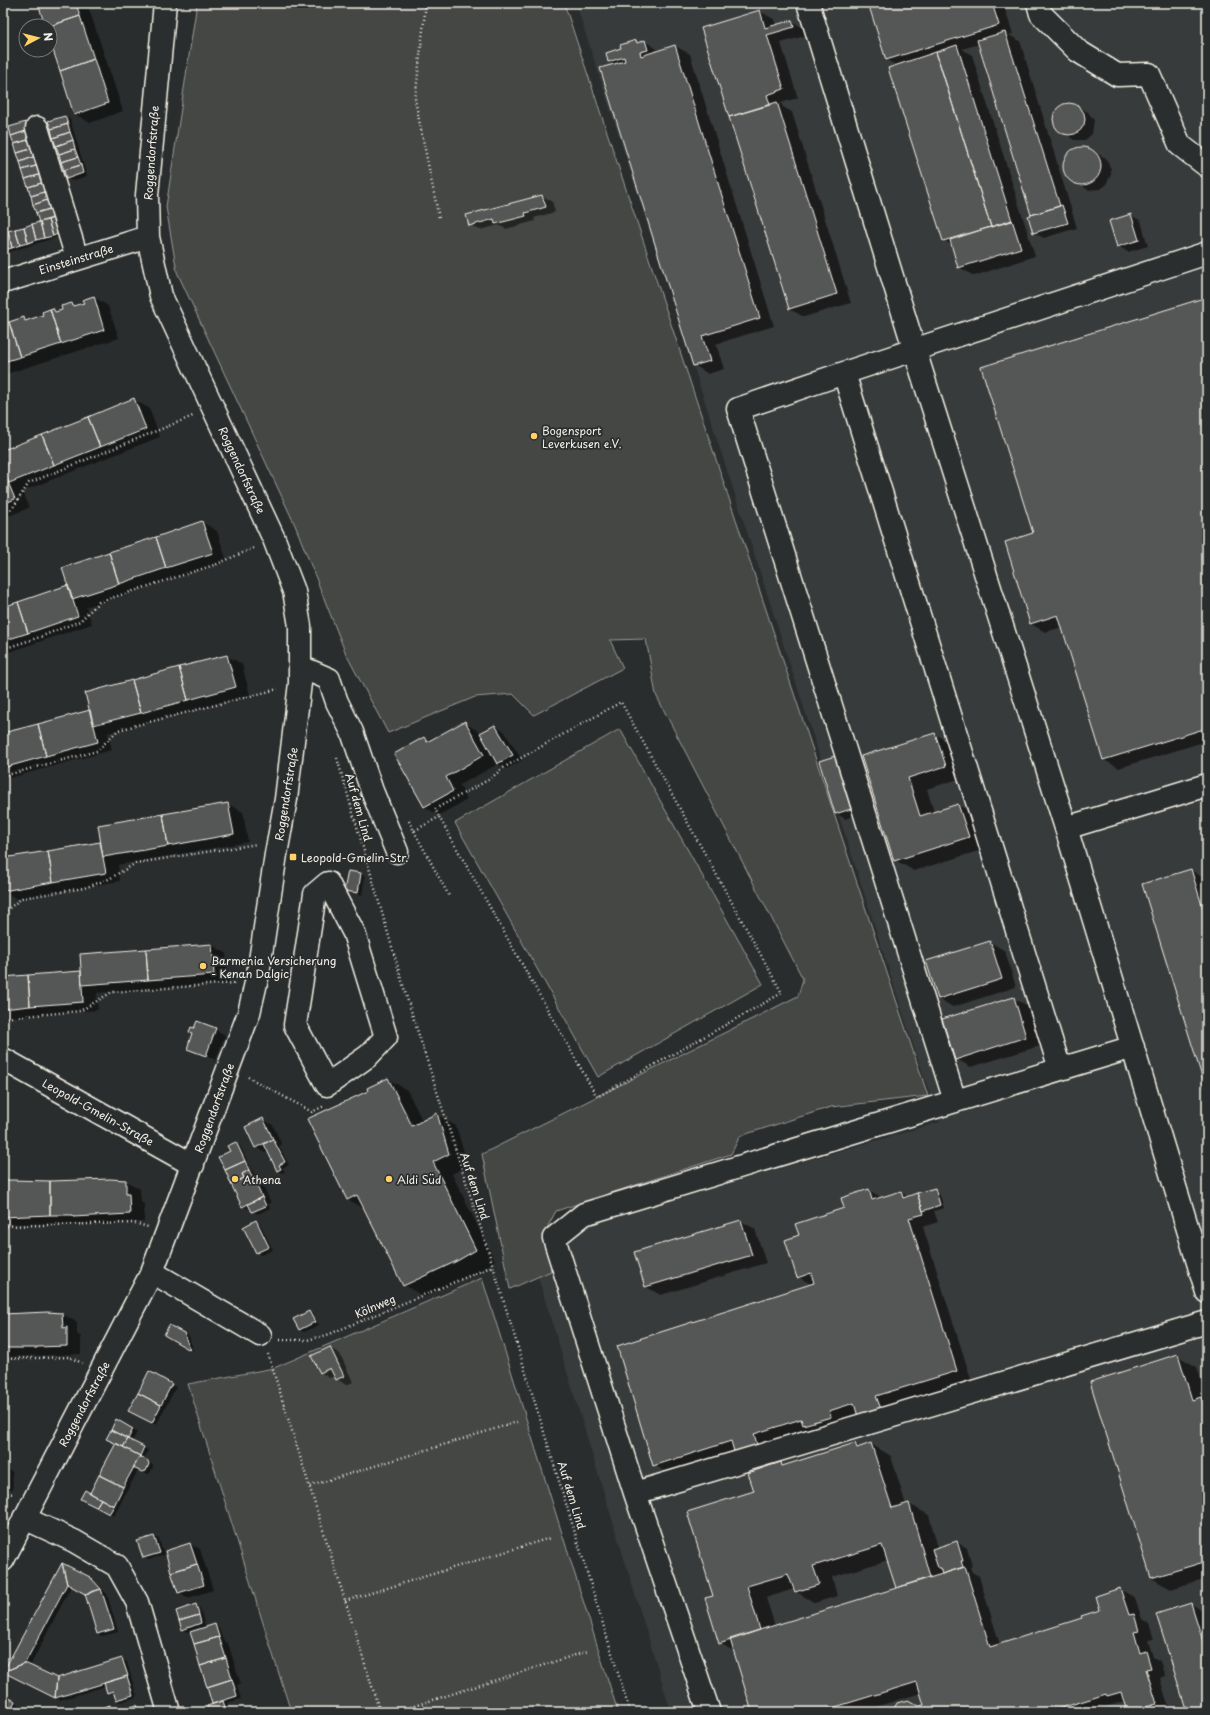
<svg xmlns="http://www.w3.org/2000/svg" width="1210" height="1715" font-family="'Playpen Sans',sans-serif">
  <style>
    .built { fill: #373a3a }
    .green { fill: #444645; stroke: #9c9c96 }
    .shadow { fill: #0007; fill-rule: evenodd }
    .building { fill: #555756; stroke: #f4f1e8 }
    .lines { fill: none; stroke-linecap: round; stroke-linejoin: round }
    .minor-casing { stroke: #f4f1e8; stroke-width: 25 }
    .path { stroke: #f4f1e8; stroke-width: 2.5; stroke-dasharray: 1 3; stroke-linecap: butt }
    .minor { stroke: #2a2d2e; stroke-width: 22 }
    .poi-dot { fill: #ffd166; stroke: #2a2d2e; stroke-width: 1.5 }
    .labels { text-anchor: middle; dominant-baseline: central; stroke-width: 3.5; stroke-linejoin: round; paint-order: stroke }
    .street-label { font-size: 11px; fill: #f4f1e8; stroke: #2a2d2e }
    .poi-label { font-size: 11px; fill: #f4f1e8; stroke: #2a2d2e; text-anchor: start }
  </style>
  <rect width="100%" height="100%" fill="#2a2d2e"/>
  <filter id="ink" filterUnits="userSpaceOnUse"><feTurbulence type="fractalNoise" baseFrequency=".025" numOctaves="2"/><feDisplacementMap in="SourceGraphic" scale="8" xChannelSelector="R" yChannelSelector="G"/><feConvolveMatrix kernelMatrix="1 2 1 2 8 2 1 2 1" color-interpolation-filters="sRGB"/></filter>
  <g filter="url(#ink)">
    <path class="built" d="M582,3H1207V1712H671L527,1241L940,1122L919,1063L577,7Z"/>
    <path class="green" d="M197,3H564L928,1096L831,1107L740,1136L731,1154L556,1211L547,1228L551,1271L510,1289L482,1154L798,996L803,979L656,695L646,639L610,640L623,668L534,715L513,694L475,697L388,733L346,654L295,525L177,272L166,207Z
      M620,729L763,984L598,1077L455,823Z
      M482,1278L618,1712H291L188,1384L274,1368Z"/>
    <path class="shadow" d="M39,3H87L123,111L90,123L75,114L50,37V26H46Z
      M869,3H1003L1013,34L1009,35L1020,41L1077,228L1044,238L1034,233L1033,215L979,44L962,49L972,55L1035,256L974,276L959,267L952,246L944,240L897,66L887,60Z
      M759,11L774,19L776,26L792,21L806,30L808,35L781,43L798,98L781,103L783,107L792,112L851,303L804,317L789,309L703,29Z
      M636,41L639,43L645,41L660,51L675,46L690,54L774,326L716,344L724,369L708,374L694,365L616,65L609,61L622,49Z
      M1073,104L1088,112L1094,120L1092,134L1085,140H1074L1056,127L1054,122L1055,112L1063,105Z
      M65,117L70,119L87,176L72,181L67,178Z
      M26,123L30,125L64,235L3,254V208L11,232L40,223L10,128Z
      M1084,147L1106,158L1111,169V175L1105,186L1100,189L1088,190L1068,177L1064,165L1068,154L1078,148Z
      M542,196L552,201L555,212L534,218L535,221L506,229L499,225L480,230L470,225Z
      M1131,215L1141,221L1148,246L1128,252L1118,246Z
      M94,297L108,306L119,338L3,375V325L24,318L28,321L45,316L53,309L58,312L63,310L72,304L76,306L85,304Z
      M1207,298V741L1119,768L1104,760L1063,627L1045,632L1031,624L1034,534Z
      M134,400L149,408L160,437L23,491L29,508L3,518V451Z
      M202,522L217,531L227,561L86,607L92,624L3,654V608L69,586Z
      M227,656L242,664L250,695L108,733L112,750L10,778L3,774V734L91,711L86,693Z
      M465,723L481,733L495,726L504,731L522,760L507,769L498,764L460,785L467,800L439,815L424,807V738L430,742Z
      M935,734L954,745L965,777L927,789L934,812L958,805L978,816L988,848L914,871L895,860L862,757Z
      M835,757L845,762L860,814L845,819L836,813Z
      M228,804L243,812L248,842L118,865L120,881L17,899L3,891V859L102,842Z
      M1191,870L1205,879L1207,884V1089Z
      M361,874L365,876L362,895L345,890Z
      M990,942L1005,951L1016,987L953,1007L939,999Z
      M212,945L226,953L229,983L97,993L98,1010L3,1018V978L82,972Z
      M1013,998L1028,1006L1040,1046L971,1067L956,1059Z
      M215,1029L225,1035L216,1060L188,1048Z
      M388,1079L407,1090L423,1122L437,1115L456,1126L468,1165L452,1174L495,1261L477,1272L424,1297L404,1285L366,1210L348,1200L370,1092Z
      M263,1119L273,1125L282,1145L279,1146L289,1165L282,1168L285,1172L282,1173L277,1171L268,1152L265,1153L256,1147Z
      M236,1143L240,1146L254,1174L259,1177L271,1203L268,1204L270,1208L258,1214L243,1206L231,1152Z
      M126,1181L140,1189L141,1202L144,1204V1222H114V1224H89L85,1223L3,1224V1182Z
      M935,1189L939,1192L944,1208L934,1211L938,1222L923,1227L971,1379L891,1404L895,1418L858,1414L843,1419L845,1425L818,1433L811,1429L669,1474L654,1465L811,1284L798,1277L800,1236L845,1209L869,1190L882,1198L900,1192L909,1197Z
      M256,1221L260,1224L273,1250L261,1255L257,1253L245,1227Z
      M741,1221L755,1229L766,1263L661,1295L646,1287L636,1253Z
      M309,1312L313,1314L319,1325L304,1332L299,1330Z
      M62,1314L77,1322V1334L81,1337V1354L3,1357V1315Z
      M170,1326L189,1336L193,1351L165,1335Z
      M330,1348L340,1354L353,1382L346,1385L337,1379L335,1376L330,1378L320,1372ZM334,1365L335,1367L325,1372V1369Z
      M1178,1356L1197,1367L1207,1399V1578L1171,1589L1151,1578Z
      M149,1373L176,1387L156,1425L129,1411Z
      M116,1421L137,1432L132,1442L148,1450L144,1459L152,1464L153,1467L150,1473L147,1474L138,1470L114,1516L82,1499L91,1494L117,1443Z
      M855,1444L861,1448L871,1444L891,1456L906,1505L909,1504L929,1515L938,1548L957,1542L967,1548L972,1566L970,1567L972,1572L979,1576L1000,1645L1084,1619L1102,1610L1120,1589L1135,1598L1142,1619L1149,1624L1154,1639L1148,1640L1153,1657L1160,1661L1165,1676L1160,1678L1170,1712H1128L1125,1703H1119L1089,1712H893L925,1705L921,1693L859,1712H753L735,1652L720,1643L714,1597L755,1491L781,1464L785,1466ZM888,1560L897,1588L775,1626L766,1598L794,1589L795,1591L815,1603L837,1596L832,1577Z
      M3,1453L8,1456L9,1470L12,1472L13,1489L3,1490Z
      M154,1537L159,1539L164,1555L148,1560L144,1557L138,1542Z
      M190,1544L200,1549L213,1590L188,1598L179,1592Z
      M62,1564L94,1581L107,1594L118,1632L102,1636L98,1634L86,1592L72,1585L30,1666L57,1679L122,1659L127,1662L137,1697L121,1702L116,1700L115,1694L108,1693L106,1686L60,1700L9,1674L5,1682L3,1681V1673Z
      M1191,1604L1207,1613V1712H1188Z
      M196,1606L200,1608L205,1626L191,1630L192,1632L215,1625L219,1628L223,1640L228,1643L241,1684L237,1685L241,1699L227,1703L230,1712H209L208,1707L214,1705L190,1630L187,1632L182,1629Z
      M3,1696L19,1704L15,1712H3Z
      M110,1706L119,1711L137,1706L146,1712H97Z"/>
    <path class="building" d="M38,3H76L80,16L50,26H45Z
      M868,3H992L999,25L886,60Z
      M760,10L765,28L792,20L794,27L767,35L784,89L767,95L770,105L729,117L701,28Z
      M80,16L94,59L60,71L50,41V26Z
      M1005,32L1060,206L1031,215L977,40Z
      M636,40L637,43L645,40L648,50L640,52L641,56L675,45L760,318L702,336L710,361L693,366L600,68L625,61L624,57L608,62L606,53L621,48L620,45Z
      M957,45L1012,221L991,227L936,52Z
      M936,52L991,227L943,241L888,68Z
      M94,59L108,103L74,115L60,71Z
      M777,102L837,294L789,309L729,117Z
      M1053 119a16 16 0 1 1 32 0a16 16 0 1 1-32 0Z
      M65,116L68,124L51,129L48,121Z
      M26,122L29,130L11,136L9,127Z
      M68,124L70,132L53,138L51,129Z
      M29,130L31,139L14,144L11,136Z
      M70,132L73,140L56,146L53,138Z
      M31,139L34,148L17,153L14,144Z
      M73,140L75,149L59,154L56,146Z
      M1063 166a19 19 0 1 1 38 0a19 19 0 1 1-38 0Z
      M34,148L36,156L20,162L17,153Z
      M75,149L78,157L61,162L59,154Z
      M36,156L39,165L22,170L20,162Z
      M78,157L81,165L64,170L61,162Z
      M39,165L42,174L25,179L22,170Z
      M81,165L83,173L66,179L64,170Z
      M42,174L45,182L28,187L25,179Z
      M45,182L47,191L31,196L28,187Z
      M47,191L50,199L33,205L31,196Z
      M542,195L546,207L525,213L526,216L495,224L494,219L469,226L466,215Z
      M50,199L53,208L36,213L33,205Z
      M1062,205L1068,223L1033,233L1028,216Z
      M53,208L56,217L39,222L36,213Z
      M1131,214L1139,240L1117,247L1109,221Z
      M56,217L60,233L53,236L48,220Z
      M48,220L53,236L44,238L40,222Z
      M1012,220L1021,248L958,268L950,240Z
      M40,222L44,238L36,240L32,224Z
      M32,224L36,240L28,243L24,227Z
      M24,227L28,243L20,245L15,229Z
      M15,229L20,245L12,248L8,231Z
      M8,231L12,248L4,250L3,233Z
      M94,296L104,330L61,344L50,309L53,308L55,312L62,310L61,306L72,303L73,306L84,303L82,300Z
      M1207,297V728L1103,760L1058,615L1030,624L1005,542L1033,533L981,367Z
      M50,309L61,344L20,357L9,322L24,317L25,321L43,315L42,312Z
      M9,322L20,357L3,362V324Z
      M134,398L146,429L100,447L88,417Z
      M88,417L100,447L54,465L42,435Z
      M42,435L54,465L9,483L3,470V450Z
      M3,470L15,499L3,504Z
      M202,521L213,553L166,568L156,537Z
      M156,537L166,568L119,584L109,552Z
      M109,552L119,584L72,599L62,568Z
      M68,585L78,616L28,633L18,602Z
      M18,602L28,633L3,641V607Z
      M227,655L236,687L188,700L179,667Z
      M179,667L188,700L141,713L132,680Z
      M132,680L141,713L93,725L85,693Z
      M90,710L98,742L46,756L38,724Z
      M465,721L484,755L446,777L453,791L424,807L394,754L424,737L427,742Z
      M38,724L46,756L3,768V733Z
      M495,725L513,755L497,764L480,733Z
      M935,733L946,766L908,778L920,816L958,804L969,837L894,861L861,756Z
      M835,756L851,809L835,814L819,761Z
      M228,803L234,834L168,846L163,814Z
      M163,814L168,846L103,857L98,825Z
      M100,842L106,873L53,882L48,851Z
      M48,851L53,882L3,891V858Z
      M1191,869L1207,922V1093L1142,884Z
      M348,871L361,873L358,893L344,891Z
      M990,941L1002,979L938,999L926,961Z
      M212,944L214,975L148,980L146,949Z
      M146,949L148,980L82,985L80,954Z
      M81,971L83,1002L30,1006L28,975Z
      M28,975L30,1006L3,1009V977Z
      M1014,997L1026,1037L955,1060L942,1019Z
      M197,1021L216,1028L206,1056L187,1049L192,1033L189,1032L191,1027L194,1028Z
      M388,1078L412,1126L437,1113L449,1154L433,1162L476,1250L457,1261L403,1286L357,1195L347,1200L307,1119L368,1091L367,1088Z
      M263,1118L273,1139L255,1148L245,1127Z
      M273,1139L285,1162L279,1165L281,1169L277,1171L264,1144Z
      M236,1142L245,1161L225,1170L218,1157L230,1151L227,1146Z
      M245,1161L249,1170L242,1174L244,1178L231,1184L225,1170Z
      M249,1170L262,1197L242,1207L231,1184L244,1178L242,1174Z
      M110,1179L126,1180V1194H129L130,1214L73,1217V1215H50V1181Z
      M11,1180L50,1181V1215L3,1217V1181Z
      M935,1188L940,1205L923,1211L917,1193Z
      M869,1189L872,1200L901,1191L903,1198L917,1193L924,1214L909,1218L957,1371L876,1396L881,1409L858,1417L854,1403L829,1411L831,1417L803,1425L801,1419L754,1434L758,1448L735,1455L731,1441L653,1466L617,1346L814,1283L811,1273L797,1278L785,1240L799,1235L795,1224L844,1208L841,1198Z
      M262,1197L266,1206L252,1212L248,1204Z
      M256,1220L269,1247L256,1253L243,1227Z
      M741,1220L752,1255L645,1287L634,1252Z
      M309,1311L315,1322L299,1330L293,1319Z
      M47,1312L62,1313L63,1328L67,1327V1346L37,1347V1348H3V1314Z
      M169,1325L184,1333L190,1350L164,1335Z
      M330,1347L344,1376L336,1380L330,1368L320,1373L311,1356Z
      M1178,1354L1192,1400L1201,1397L1207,1414V1561L1151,1578L1090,1382Z
      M149,1371L172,1384L161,1405L138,1393Z
      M138,1393L161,1405L152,1423L128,1411Z
      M116,1419L133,1429L128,1439L111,1430Z
      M111,1430L128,1439L123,1447L106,1439Z
      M128,1439L144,1447L140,1456L123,1447Z
      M116,1443L140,1456L123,1487L99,1475Z
      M855,1443L857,1448L871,1443L892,1508L909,1503L930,1577L896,1588L882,1545L813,1566L819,1583L818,1585L795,1592L788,1574L747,1586L760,1630L719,1644L705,1598L713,1596L687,1512L754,1491L748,1473L781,1462L782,1466Z
      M140,1456L148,1461L149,1464L146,1471L142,1472L133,1468Z
      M99,1475L123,1487L114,1506L90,1493Z
      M85,1490L101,1499L96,1507L80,1499Z
      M101,1499L114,1506L109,1514L96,1507Z
      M154,1536L160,1553L143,1558L137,1541Z
      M957,1541L963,1561H961L963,1567L942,1574L940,1568H938L932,1549Z
      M190,1543L197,1564L171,1572L165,1551Z
      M62,1563L67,1584L25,1663L3,1672Z
      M62,1563L90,1577L101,1589L85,1594L67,1584Z
      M197,1564L204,1585L178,1593L171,1572Z
      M965,1567L990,1647L1082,1618L1081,1616L1100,1610L1096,1596L1120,1588L1129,1615L1134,1614L1139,1631L1134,1632L1140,1653L1146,1651L1151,1668L1146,1669L1157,1704L1127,1712L1121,1692L1107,1696L1106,1694L1048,1712H892L897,1703L908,1700L919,1706L924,1705L917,1682L819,1712H752L730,1639Z
      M101,1589L114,1629L97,1634L85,1594Z
      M1191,1603L1207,1654V1712H1187L1156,1614Z
      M196,1604L199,1615L179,1621L176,1611Z
      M199,1615L201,1623L182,1630L179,1621Z
      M215,1624L219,1637L194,1644L190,1632Z
      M219,1637L226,1658L200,1666L194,1644Z
      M122,1658L128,1676L55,1698L57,1678Z
      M226,1658L232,1679L207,1687L200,1666Z
      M25,1663L57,1678L55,1698L3,1672Z
      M127,1676L133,1695L116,1700L113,1691L107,1693L104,1683Z
      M232,1679L237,1696L212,1704L207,1687Z
      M3,1695L15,1701L10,1712L3,1708Z
      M223,1701L226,1710L208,1712L207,1706Z
      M110,1705L112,1712H95V1710Z
      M137,1705L139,1712H114Z"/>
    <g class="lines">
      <g class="minor-casing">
        <path id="minor" d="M808,3L914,348L1066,828L1207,1292
          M1038,3L1041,14L1078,51L1117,75L1149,74L1180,145L1207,166
          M37,128L77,258
          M3,282L148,237
          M844,373L738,409L955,1101
          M301,667L329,679L337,702L352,732L372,791L397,852
          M1066,828L1207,785
          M328,883L354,933L386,1037L368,1056L327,1085L295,1025L315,894Z
          M3,1059L193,1165
          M1060,1069L844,373L1207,253
          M152,1272L260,1335
          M635,1493L1207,1322
          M24,1518L74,1541L117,1566L137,1602L169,1712
          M3,1560L152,1272L249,1013L258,974L276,854L286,799L300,683V626L294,591L274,539L161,296L148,237L147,195L165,3
          M709,1712L635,1493L554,1238L584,1214L1133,1047"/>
      </g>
      <path class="path" d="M426,3L415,100L439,218
        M3,512L12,509L29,483L193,416
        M3,649L40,637L80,621L99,602L217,564L256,547
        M337,758L406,995L493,1266L630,1712
        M3,776L97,751L118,730L278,689
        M409,821L414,831L439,817L597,1097L782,993L621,702L503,768L490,779L435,809L439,817
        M414,831L449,896
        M3,913L22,898L84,888L109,879L136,863L257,844
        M3,1018L80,1011L112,992L235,983
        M248,1077L312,1112L324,1106
        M3,1226L134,1223L148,1227
        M280,1340H307L327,1335L493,1266
        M268,1354L380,1712
        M3,1359L69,1357L82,1363
        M310,1486L517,1422
        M3,1493L14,1494
        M345,1601L550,1538
        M395,1712L588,1651"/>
      <use href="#minor" class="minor"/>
    </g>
  </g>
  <g class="poi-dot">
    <circle cx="534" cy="436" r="4"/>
    <rect x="289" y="853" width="8" height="8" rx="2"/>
    <circle cx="203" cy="966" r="4"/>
    <circle cx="235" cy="1179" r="4"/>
    <circle cx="389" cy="1179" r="4"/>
  </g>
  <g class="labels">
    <g class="street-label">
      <text transform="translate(151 153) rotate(-86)">Roggendorfstraße</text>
      <text transform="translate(76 259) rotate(-17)">Einsteinstraße</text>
      <text transform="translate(242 470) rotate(65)">Roggendorfstraße</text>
      <text transform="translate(286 794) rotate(-81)">Roggendorfstraße</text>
      <text transform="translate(359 807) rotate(74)">Auf dem Lind</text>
      <text transform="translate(214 1108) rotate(-70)">Roggendorfstraße</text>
      <text transform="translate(98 1112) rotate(29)">Leopold-Gmelin-Straße</text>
      <text transform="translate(475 1186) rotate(72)">Auf dem Lind</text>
      <text transform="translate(375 1306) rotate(-23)">Kölnweg</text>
      <text transform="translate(84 1404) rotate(-62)">Roggendorfstraße</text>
      <text transform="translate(572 1495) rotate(73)">Auf dem Lind</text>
    </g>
    <g class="poi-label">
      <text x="542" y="430">Bogensport<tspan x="542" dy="13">Leverkusen e.V.</tspan></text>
      <text x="301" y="857">Leopold-Gmelin-Str.</text>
      <text x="211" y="960">Barmenia Versicherung<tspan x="211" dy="13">- Kenan Dalgic</tspan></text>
      <text x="243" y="1179">Athena</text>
      <text x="397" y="1179">Aldi Süd</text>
    </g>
  </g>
  <rect width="1210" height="1715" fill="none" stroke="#2a2d2e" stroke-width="16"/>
  <rect x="8" y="8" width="1194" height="1699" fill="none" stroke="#f4f1e8" stroke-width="1.5" filter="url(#ink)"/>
  <g transform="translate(38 38) rotate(83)"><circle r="19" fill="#2a2d2e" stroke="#7b7b78"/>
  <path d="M0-3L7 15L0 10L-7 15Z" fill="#ffd166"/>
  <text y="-6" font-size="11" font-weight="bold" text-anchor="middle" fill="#f4f1e8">N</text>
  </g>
</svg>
